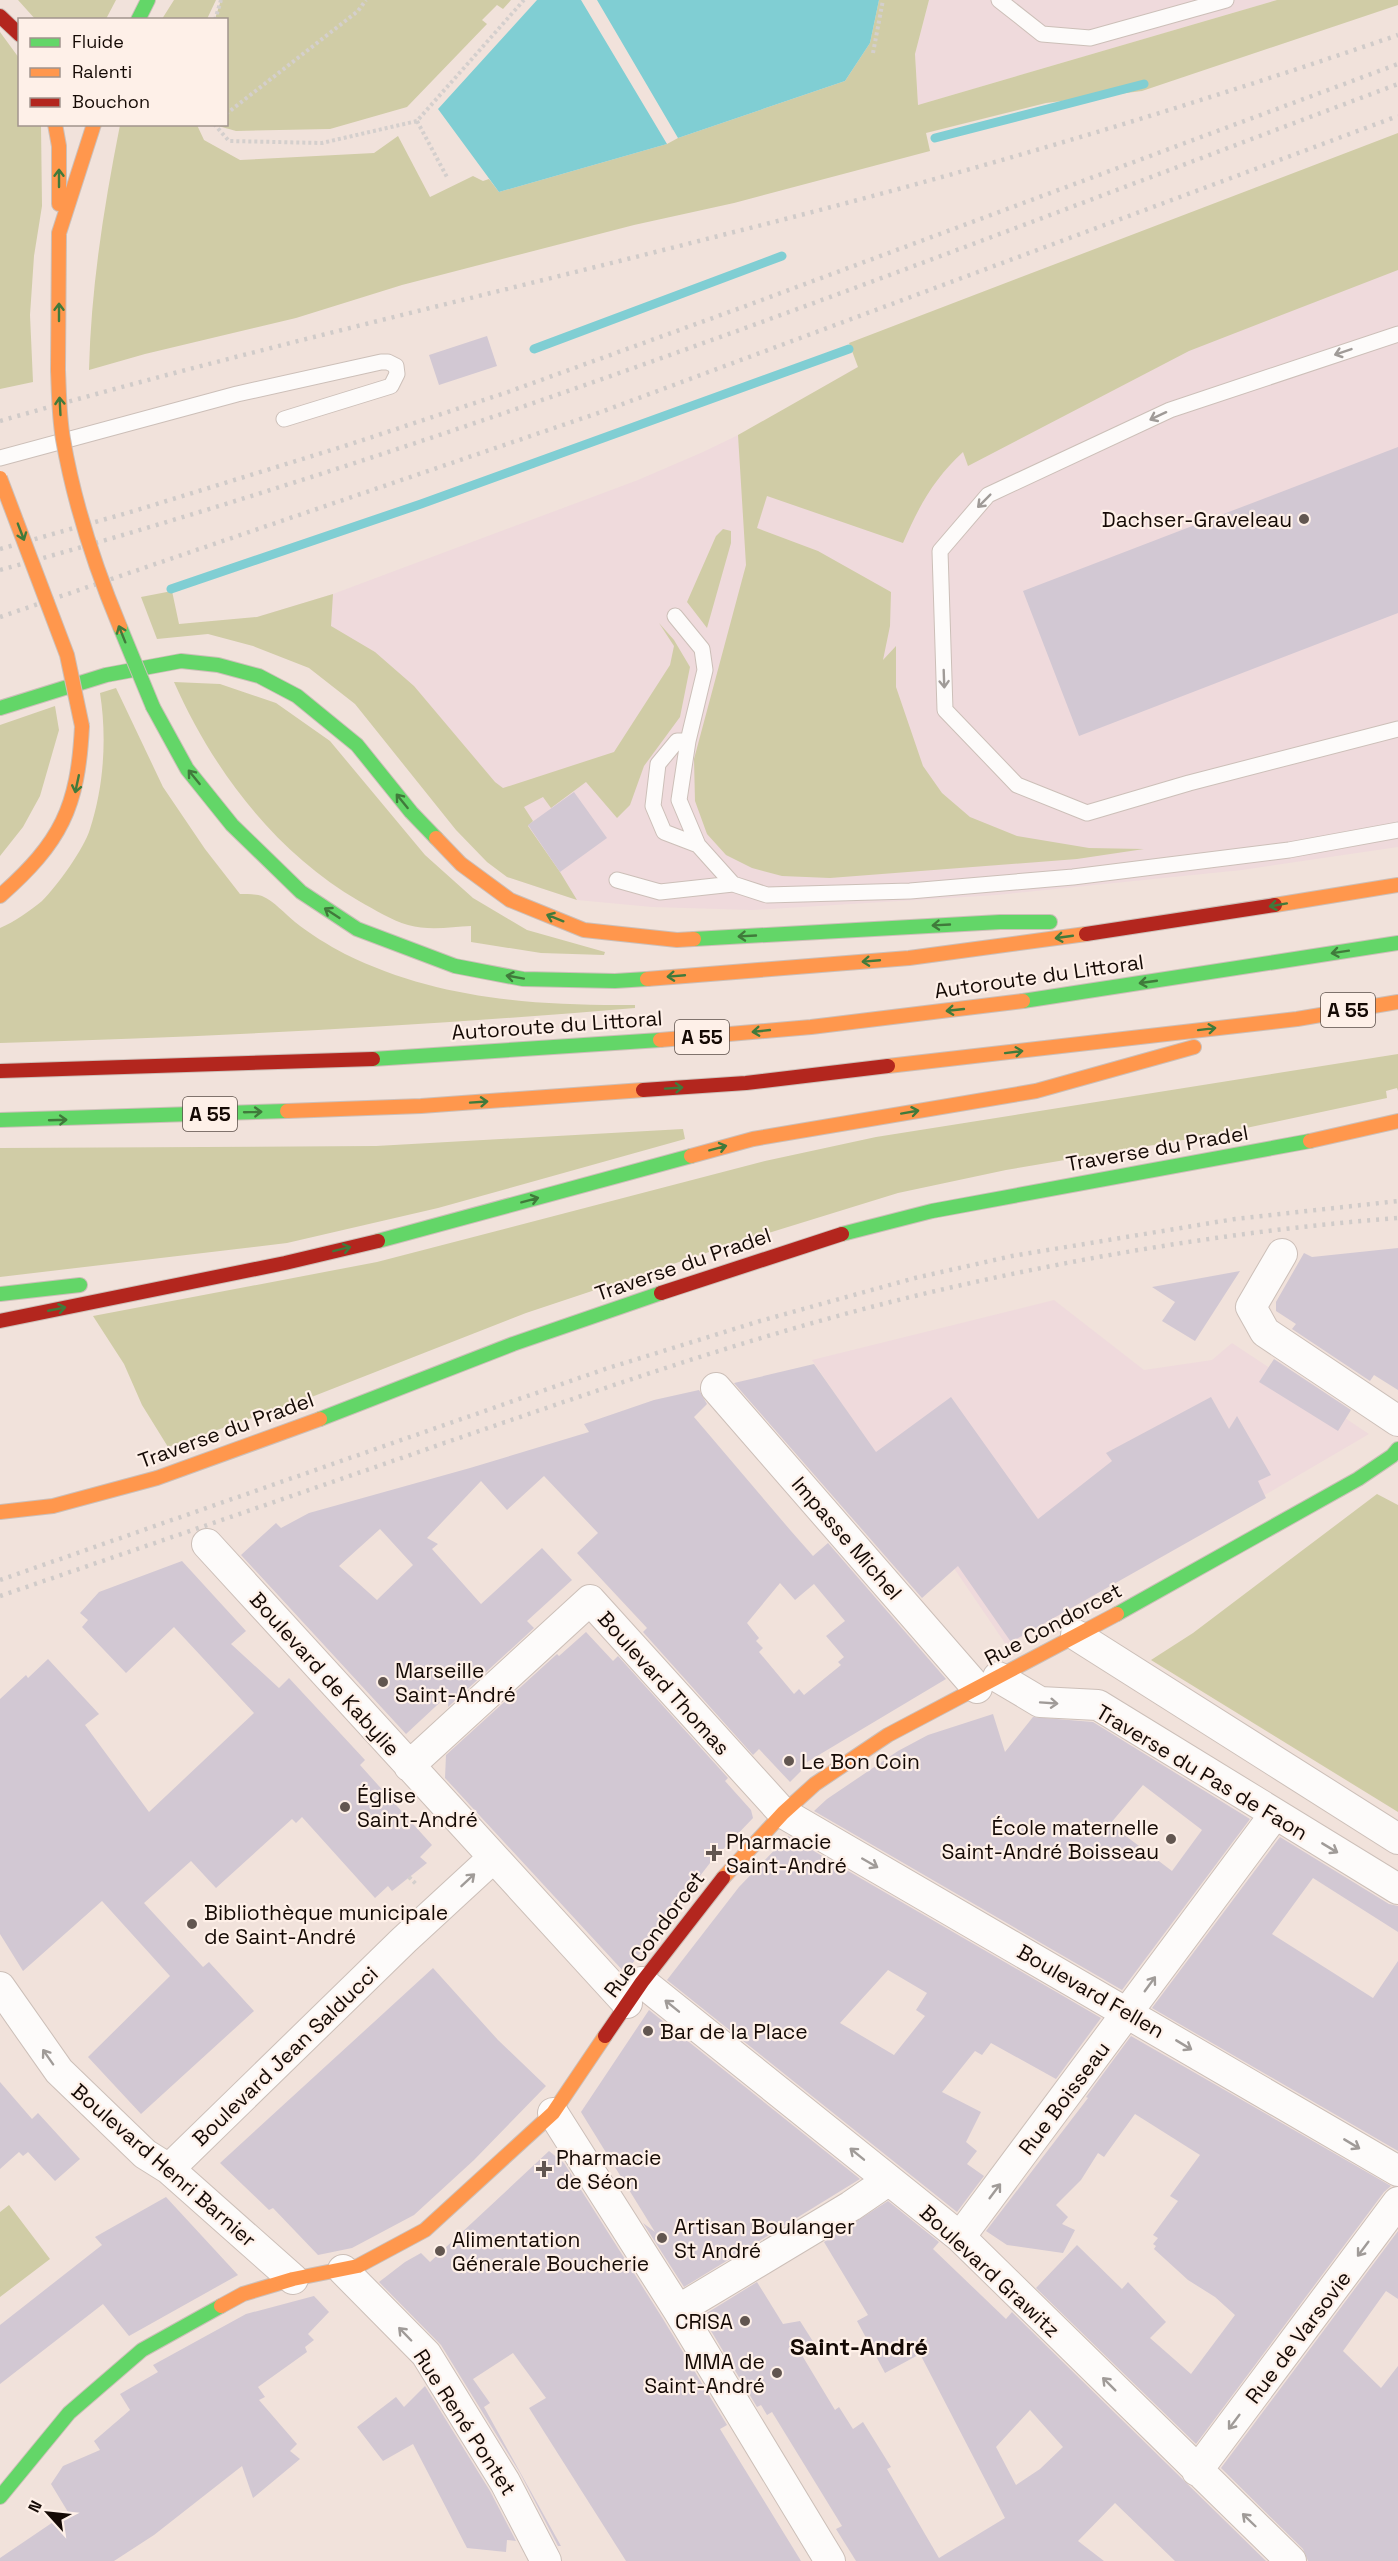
<svg xmlns="http://www.w3.org/2000/svg" width="1398" height="2561" font-family="'Space Grotesk',sans-serif">
  <style>
    .industrial { fill: #efdadc }
    .green { fill: #d0cca6 }
    .water { fill: #80ced3 }
    .lines { fill: none; stroke-linecap: round; stroke-linejoin: round }
    .stream { stroke: #80ced3; stroke-width: 9 }
    .building { fill: #d2c8d3; fill-rule: evenodd }
    .lane-casing { stroke: #ccbfb8; stroke-width: 17 }
    .street-casing { stroke: #ccbfb8; stroke-width: 32 }
    .fast-casing { stroke: #ccbfb8; stroke-width: 16 }
    .slow-casing { stroke: #ccbfb8; stroke-width: 16 }
    .jam-casing { stroke: #ccbfb8; stroke-width: 16 }
    .path { stroke: #d4cfcd; stroke-width: 4; stroke-dasharray: 3 3; stroke-linecap: butt }
    .lane { stroke: #fdfbfa; stroke-width: 15 }
    .street { stroke: #fdfbfa; stroke-width: 30 }
    .fast { stroke: #63d668; stroke-width: 14 }
    .slow { stroke: #ff974d; stroke-width: 14 }
    .jam { stroke: #b3261e; stroke-width: 14 }
    .rail { stroke: #d0cbc9; stroke-width: 4.5; stroke-dasharray: 3 6; stroke-linecap: butt }
    .fast-bridge-casing { stroke: #ccbfb8; stroke-width: 16; stroke-linecap: butt }
    .slow-bridge-casing { stroke: #ccbfb8; stroke-width: 16; stroke-linecap: butt }
    .fast-bridge { stroke: #63d668; stroke-width: 14 }
    .slow-bridge { stroke: #ff974d; stroke-width: 14 }
    .oneway { stroke: #407a3b }
    .oneway2 { stroke: #a09b98 }
    .poi-dot { fill: #625650; stroke: #fef0e8; stroke-width: 2 }
    .labels { text-anchor: middle; dominant-baseline: central; stroke-width: 4.5; stroke-linejoin: round; paint-order: stroke }
    .shield { fill: #fef0e8; stroke: #5b4f49; stroke-width: 1.5 }
    .shield-label { font-size: 20px; font-weight: bold; fill: #150a05 }
    .poi-label { font-size: 21px; fill: #150a05; stroke: #fef0e8; text-anchor: start }
    .street-label { font-size: 21px; fill: #150a05; stroke: #fef0e8 }
    .quarter-label { font-size: 24px; font-weight: bold; fill: #150a05; stroke: #fef0e8 }
  </style>
  <rect width="100%" height="100%" fill="#f1e2db"/>
  <path class="industrial" d="M929,0H1277L918,105L915,54Z
    M1398,196V847L1242,870L997,895L752,910L652,907L577,900L507,877L516,829L257,617L333,594L638,480L703,452L761,424L864,363Z
    M1054,1300L1144,1370L1212,1360L1232,1343L1369,1434L1007,1646L812,1360Z"/>
  <path class="green" d="M18,0H116L106,19L36,20Z
    M174,0H216L207,19H162Z
    M221,0H511L503,9L497,5L482,20L487,24L407,107L330,129L236,131L215,125L226,124V20L215,19Z
    M879,0H929L915,54L918,105L1277,0H1398V5L1142,91L1046,103L926,133L930,151L734,203L634,225L402,285L296,318L145,354L89,370C91,287 104,206 120,125H197L204,140L240,160L374,153L398,136L430,197L473,176L483,181L489,179L499,192L667,144L678,138L845,81L870,43Z
    M0,32L19,58L20,124L41,125L42,206L34,256L30,315L33,382L0,389Z
    M1398,133V270L1189,351L968,466L963,452C933,480 919,506 903,543L767,496L757,528L818,551L891,592L890,626L883,660L896,646V687L923,766L942,793L970,817L1017,836L1089,848L1144,849L1077,859L830,878L782,876L752,868L726,855L707,834L695,801L694,759L746,565L738,435L858,367L849,343Z
    M723,529L731,531V543L707,628L687,602L716,536Z
    M172,591L179,624L257,617L333,594L331,626L375,652L414,686L495,782L503,788L614,752L670,665L674,646L659,623L674,640L690,667L680,717L644,766L630,805L617,818L586,782L551,808L543,797L524,807L533,821L528,826L560,872L577,900L507,877L487,862L456,830L355,704L309,668L253,646L208,634L157,639L141,597Z
    M174,682L220,684L276,703L330,741L425,855L473,898L527,930L605,952L604,955L541,953L471,942V926C451,927 429,931 408,925C391,920 375,910 359,901C275,852 213,770 174,682Z
    M116,688L163,787L205,849L240,894C246,894 256,894 262,896C274,901 285,914 295,922C310,934 328,945 345,954C436,999 535,1006 635,1005V1008C424,1026 212,1037 0,1043V928C14,922 30,911 42,901C57,886 84,849 90,829C104,786 107,737 100,693Z
    M55,706L59,730L40,796L23,827L0,856V725Z
    M1398,1054V1091L1397,1088L1386,1091L1387,1098L1213,1135L1006,1170L898,1193L730,1245L526,1313L309,1398L168,1447L142,1405L124,1364L93,1316L377,1262L765,1161L876,1137Z
    M683,1129L685,1139L438,1208L287,1243L0,1277V1148L376,1146Z
    M1377,1494L1398,1505V1812L1151,1660L1193,1633Z
    M9,2205L50,2259L0,2297V2212Z"/>
  <path class="water" d="M537,0H581L667,144L499,192L438,109Z
    M597,0H879L870,43L845,81L678,138Z"/>
  <g class="lines">
    <path class="stream" d="M935,138L1144,84
      M534,349L782,256
      M171,589L421,504L849,349"/>
  </g>
  <path class="building" d="M487,336L497,366L439,385L429,355Z
    M1398,447V613L1079,736L1023,591Z
    M574,792L607,838L560,872L528,825Z
    M1398,1248V1390L1374,1375L1370,1381L1292,1329L1296,1324L1276,1311V1302L1304,1253L1312,1257Z
    M1240,1271L1195,1341L1162,1321L1175,1302L1152,1287Z
    M1274,1359L1351,1410L1338,1431L1259,1382Z
    M814,1364L876,1452L951,1397L1038,1519L1112,1461L1106,1453L1211,1397L1229,1429L1237,1416L1271,1475L1258,1481L1266,1498L1011,1642L958,1566L922,1598L734,1383Z
    M699,1390L707,1404L694,1417L791,1531L813,1556L828,1543L946,1679L802,1765L803,1769L790,1782L759,1749L753,1755L643,1632L647,1628L577,1553L598,1533L544,1476L507,1510L481,1481L427,1538L438,1544L432,1549L481,1604L542,1548L572,1580L527,1621L534,1628L448,1707L449,1694L406,1734L241,1555L276,1523L281,1528L309,1513L470,1468L589,1432L584,1424L654,1400ZM380,1529L413,1565L377,1600L339,1566ZM780,1583L795,1600L814,1584L845,1621L826,1636L844,1657L838,1662L841,1665L804,1695L799,1689L794,1694L759,1652L763,1648L756,1641L759,1638L747,1623Z
    M182,1561L246,1631L231,1644L279,1688L289,1678L365,1760L360,1765L432,1845L420,1857L427,1863L392,1891L388,1886L375,1898L302,1817L296,1823L292,1819L216,1888L191,1861L144,1903L203,1967L209,1962L254,2011L141,2114L88,2057L170,1976L102,1901L23,1971L0,1934V1699L26,1675L28,1678L48,1659L99,1714L85,1725L149,1812L254,1713L174,1627L126,1673L82,1627L88,1620L80,1613L99,1592Z
    M586,1632L613,1661L618,1656L728,1778L725,1781L751,1810L753,1818L710,1863L625,1973L445,1778L446,1755L557,1654L559,1656Z
    M993,1714L1005,1752L1033,1717L1093,1722L1250,1819L1122,1990L814,1811L827,1799L898,1751L928,1735ZM1143,1785L1202,1830L1172,1871L1110,1824Z
    M788,1836L1101,2018L1056,2079L991,2043L982,2055L975,2051L942,2092L981,2112L966,2142L977,2151L967,2164L984,2176L957,2212L667,1980L739,1887ZM888,1970L927,1993L916,2010L925,2016L894,2055L840,2023Z
    M1280,1837L1389,1904L1398,1906V1932L1313,1878L1272,1934L1373,1998L1398,1961V2151L1152,2008Z
    M433,1968L498,2040L546,2086L474,2160L414,2215L352,2248L318,2255L273,2208L269,2210L220,2163Z
    M649,2010L860,2179L684,2287L643,2223L655,2232L581,2112Z
    M1131,2036L1391,2186L1384,2192L1196,2444L1036,2288L1077,2245L1122,2289L1128,2282L1166,2322L1150,2338L1191,2374L1235,2315L1215,2297L1188,2280L1154,2249L1156,2246L1153,2244L1158,2238L1153,2235L1178,2201L1170,2196L1200,2155L1135,2114L1104,2157L1098,2153L1081,2180L1056,2205L1068,2217L1062,2224L1075,2230L1063,2253L1007,2245L986,2231L1088,2098L1086,2097Z
    M0,2082L32,2119L38,2113L80,2159L55,2181L28,2152L23,2156L19,2152L0,2169Z
    M549,2151L564,2163L663,2319L727,2425L720,2429L801,2561H626L529,2408L546,2398L513,2353L473,2379L490,2403L484,2407L561,2546H558L520,2473L441,2345L379,2282L405,2262L421,2253L430,2262Z
    M166,2197L238,2275L129,2336L103,2304L0,2384V2325L102,2245L95,2237Z
    M888,2201L939,2242L933,2249L1006,2319L1012,2312L1266,2561H1175L1115,2503L1078,2541L1104,2561H856L836,2529L842,2526L772,2412L767,2415L761,2405L757,2407L702,2316L757,2282L783,2324L800,2321L814,2343L800,2352L835,2410L839,2407L853,2429L863,2422L891,2467L887,2469L939,2558L1005,2518L920,2354L885,2373L857,2321L868,2315L824,2242ZM1030,2410L1063,2447L1040,2469L1016,2485L996,2447Z
    M1398,2231V2299L1386,2291L1343,2351L1381,2388L1398,2366V2561H1308L1303,2549L1221,2468Z
    M314,2296L329,2312L308,2334L314,2340L305,2347L307,2352L258,2387L265,2397L259,2400L297,2444L290,2451L300,2459L253,2498L242,2466L154,2535L114,2561H0V2558L68,2512L51,2484L63,2466L100,2450L94,2441L130,2410L120,2394L158,2372L153,2365L246,2314Z
    M425,2386L490,2491L516,2541L507,2540L506,2552L467,2548L413,2444L383,2461L357,2427L396,2397L404,2407Z"/>
  <g class="lines">
    <g class="lane-casing">
      <path id="lane" d="M999,0L1042,34L1090,38L1226,0
        M1398,334L1170,410L988,495L940,551L945,710L1017,785L1087,813L1189,783L1398,729
        M0,458L237,394L381,362H388L396,366L397,374L391,386L284,419
        M675,616L702,649L705,670L688,741L679,800L698,845L733,884L767,895L910,891L1073,877L1289,850L1398,830
        M688,741H677L658,764L653,806L664,832L698,845
        M617,880L660,892L733,884"/>
    </g>
    <g class="street-casing">
      <path id="street" d="M1282,1254L1251,1307L1265,1332L1398,1421
        M716,1388L977,1688
        M207,1544L627,2003
        M1076,1635L1398,1839
        M998,1677L1040,1702L1098,1705L1398,1889
        M409,1766L590,1600L783,1813L1398,2171
        M642,1982L960,2237L1291,2561
        M0,1987L59,2071L145,2154L169,2169L293,2279
        M553,2113L678,2310L830,2561
        M169,2169L404,1940L493,1858
        M960,2237L1275,1814
        M343,2270L426,2354L505,2482L546,2561
        M678,2310L851,2206L889,2180
        M1197,2471L1398,2202"/>
    </g>
    <g class="fast-casing">
      <path id="fast" d="M138,20L148,0
        M153,707L187,769L232,825L301,892L357,929L455,966L523,979L615,981L647,979
        M0,708L106,675L181,661L218,665L259,676L297,696L357,745L411,812L436,838
        M694,939L1000,922H1050
        M1023,1001L1398,943
        M373,1059L660,1040
        M0,1120L287,1111
        M842,1234L932,1211L1310,1141
        M378,1241L691,1156
        M0,1294L80,1285
        M320,1419L513,1344L661,1293
        M1117,1614L1358,1479L1392,1456L1398,1449
        M0,2497L69,2413L142,2350L221,2306"/>
    </g>
    <g class="slow-casing">
      <path id="slow" d="M55,124L59,146V204
        M58,370L59,233L94,124
        M436,838L461,864L510,900L584,930L677,940L694,939
        M0,896C61,842 78,808 82,726
        M1275,905L1398,885
        M647,979L909,958L1086,934
        M660,1040L811,1027L1023,1001
        M888,1066L1297,1019L1398,1002
        M287,1111L421,1106L643,1090
        M1310,1141L1398,1121
        M691,1156L753,1139L1036,1091L1194,1047
        M0,1512L53,1506L157,1478L320,1419
        M723,1878L783,1813L815,1784L888,1735L1117,1614
        M221,2306L243,2294L293,2279L358,2266L425,2230L553,2113L605,2036"/>
    </g>
    <g class="jam-casing">
      <path id="jam" d="M0,16L20,35
        M1086,934L1275,905
        M0,1071L373,1059
        M643,1090L746,1083L888,1066
        M661,1293L842,1234
        M0,1321L285,1263L378,1241
        M605,2036L642,1982L723,1878"/>
    </g>
    <path class="path" d="M215,20L221,0
      M873,53L883,0
      M226,114L358,11L366,0
      M417,121L448,179
      M214,124L229,141L322,143L417,121L524,0
      M409,1877L417,1885"/>
    <use href="#lane" class="lane"/>
    <use href="#street" class="street"/>
    <use href="#fast" class="fast"/>
    <use href="#slow" class="slow"/>
    <use href="#jam" class="jam"/>
    <path class="rail" d="M0,421C243,351 489,295 734,232C958,176 1180,110 1398,35
      M0,549L134,511L351,444L508,392L743,307L1398,64
      M0,570C476,439 936,257 1398,84
      M0,617L601,412L1398,116
      M0,1580L605,1369L760,1321L915,1278L1012,1256L1235,1219L1398,1201
      M0,1596C152,1544 304,1492 456,1439C610,1386 764,1332 923,1294C1078,1257 1239,1230 1398,1218"/>
    <g class="fast-bridge-casing">
      <path id="fast-bridge" d="M120,627L153,707"/>
    </g>
    <g class="slow-bridge-casing">
      <path id="slow-bridge" d="M58,370C59,393 59,416 63,439C74,503 95,567 120,627
        M0,478L67,655L82,726"/>
    </g>
    <use href="#fast-bridge" class="fast-bridge"/>
    <use href="#slow-bridge" class="slow-bridge"/>
  </g>
  <defs><path id="oneway-shaft" d="M-6 0H5M1.5-3L5.5 0L1.5 3" fill="none" stroke-width="1.6" stroke-linecap="round" stroke-linejoin="round" transform="scale(1.5)"/></defs>
  <g class="oneway">
    <use href="#oneway-shaft" transform="translate(59 178) rotate(-90)"/>
    <use href="#oneway-shaft" transform="translate(59 312) rotate(-90)"/>
    <use href="#oneway-shaft" transform="translate(60 406) rotate(-93)"/>
    <use href="#oneway-shaft" transform="translate(21 532) rotate(69)"/>
    <use href="#oneway-shaft" transform="translate(122 634) rotate(-112)"/>
    <use href="#oneway-shaft" transform="translate(194 777) rotate(-129)"/>
    <use href="#oneway-shaft" transform="translate(77 784) rotate(102)"/>
    <use href="#oneway-shaft" transform="translate(402 801) rotate(-129)"/>
    <use href="#oneway-shaft" transform="translate(1278 905) rotate(170)"/>
    <use href="#oneway-shaft" transform="translate(332 913) rotate(-147)"/>
    <use href="#oneway-shaft" transform="translate(555 918) rotate(-158)"/>
    <use href="#oneway-shaft" transform="translate(941 925) rotate(177)"/>
    <use href="#oneway-shaft" transform="translate(747 936) rotate(177)"/>
    <use href="#oneway-shaft" transform="translate(1064 937) rotate(172)"/>
    <use href="#oneway-shaft" transform="translate(1340 952) rotate(171)"/>
    <use href="#oneway-shaft" transform="translate(871 961) rotate(175)"/>
    <use href="#oneway-shaft" transform="translate(676 976) rotate(175)"/>
    <use href="#oneway-shaft" transform="translate(515 977) rotate(-170)"/>
    <use href="#oneway-shaft" transform="translate(1148 982) rotate(172)"/>
    <use href="#oneway-shaft" transform="translate(955 1010) rotate(174)"/>
    <use href="#oneway-shaft" transform="translate(1207 1029) rotate(-7)"/>
    <use href="#oneway-shaft" transform="translate(761 1031) rotate(174)"/>
    <use href="#oneway-shaft" transform="translate(1014 1052) rotate(-7)"/>
    <use href="#oneway-shaft" transform="translate(674 1088) rotate(-4)"/>
    <use href="#oneway-shaft" transform="translate(479 1102) rotate(-4)"/>
    <use href="#oneway-shaft" transform="translate(253 1112) rotate(-2)"/>
    <use href="#oneway-shaft" transform="translate(910 1112) rotate(-10)"/>
    <use href="#oneway-shaft" transform="translate(58 1120) rotate(-2)"/>
    <use href="#oneway-shaft" transform="translate(718 1148) rotate(-15)"/>
    <use href="#oneway-shaft" transform="translate(530 1200) rotate(-15)"/>
    <use href="#oneway-shaft" transform="translate(342 1249) rotate(-14)"/>
    <use href="#oneway-shaft" transform="translate(57 1309) rotate(-11)"/>
  </g>
  <g class="oneway2">
    <use href="#oneway-shaft" transform="translate(1343 352) rotate(161)"/>
    <use href="#oneway-shaft" transform="translate(1158 416) rotate(155)"/>
    <use href="#oneway-shaft" transform="translate(984 501) rotate(135)"/>
    <use href="#oneway-shaft" transform="translate(944 679) rotate(88)"/>
    <use href="#oneway-shaft" transform="translate(1049 1703) rotate(4)"/>
    <use href="#oneway-shaft" transform="translate(1330 1848) rotate(31)"/>
    <use href="#oneway-shaft" transform="translate(870 1863) rotate(30)"/>
    <use href="#oneway-shaft" transform="translate(468 1880) rotate(-43)"/>
    <use href="#oneway-shaft" transform="translate(1150 1984) rotate(-54)"/>
    <use href="#oneway-shaft" transform="translate(672 2006) rotate(-141)"/>
    <use href="#oneway-shaft" transform="translate(1184 2045) rotate(31)"/>
    <use href="#oneway-shaft" transform="translate(48 2057) rotate(-125)"/>
    <use href="#oneway-shaft" transform="translate(1352 2144) rotate(31)"/>
    <use href="#oneway-shaft" transform="translate(857 2154) rotate(-141)"/>
    <use href="#oneway-shaft" transform="translate(995 2191) rotate(-53)"/>
    <use href="#oneway-shaft" transform="translate(1363 2249) rotate(127)"/>
    <use href="#oneway-shaft" transform="translate(405 2334) rotate(-134)"/>
    <use href="#oneway-shaft" transform="translate(1109 2384) rotate(-135)"/>
    <use href="#oneway-shaft" transform="translate(1234 2422) rotate(127)"/>
    <use href="#oneway-shaft" transform="translate(1249 2520) rotate(-136)"/>
  </g>
  <g class="poi-dot">
    <circle cx="1304" cy="519" r="6"/>
    <circle cx="383" cy="1682" r="6"/>
    <circle cx="789" cy="1761" r="6"/>
    <circle cx="345" cy="1807" r="6"/>
    <circle cx="1171" cy="1839" r="6"/>
    <path d="M711 1844h6v6h6v6h-6v6h-6v-6h-6v-6h6z"/>
    <circle cx="192" cy="1924" r="6"/>
    <circle cx="648" cy="2031" r="6"/>
    <path d="M541 2160h6v6h6v6h-6v6h-6v-6h-6v-6h6z"/>
    <circle cx="662" cy="2238" r="6"/>
    <circle cx="440" cy="2251" r="6"/>
    <circle cx="745" cy="2321" r="6"/>
    <circle cx="777" cy="2373" r="6"/>
  </g>
  <g class="labels">
    <g class="shield">
      <rect x="1321" y="993" width="54" height="34" rx="4.5"/>
      <rect x="675" y="1020" width="54" height="34" rx="4.5"/>
      <rect x="183" y="1097" width="54" height="34" rx="4.5"/>
    </g>
    <g class="shield-label">
      <text x="1348" y="1010">A 55</text>
      <text x="702" y="1037">A 55</text>
      <text x="210" y="1114">A 55</text>
    </g>
    <g class="poi-label">
      <text x="1292" y="519" text-anchor="end">Dachser-Graveleau</text>
      <text x="395" y="1670">Marseille<tspan x="395" dy="24">Saint-André</tspan></text>
      <text x="801" y="1761">Le Bon Coin</text>
      <text x="357" y="1795">Église<tspan x="357" dy="24">Saint-André</tspan></text>
      <text x="1159" y="1827" text-anchor="end">École maternelle<tspan x="1159" dy="24">Saint-André Boisseau</tspan></text>
      <text x="726" y="1841">Pharmacie<tspan x="726" dy="24">Saint-André</tspan></text>
      <text x="204" y="1912">Bibliothèque municipale<tspan x="204" dy="24">de Saint-André</tspan></text>
      <text x="660" y="2031">Bar de la Place</text>
      <text x="556" y="2157">Pharmacie<tspan x="556" dy="24">de Séon</tspan></text>
      <text x="674" y="2226">Artisan Boulanger<tspan x="674" dy="24">St André</tspan></text>
      <text x="452" y="2239">Alimentation<tspan x="452" dy="24">Génerale Boucherie</tspan></text>
      <text x="733" y="2321" text-anchor="end">CRISA</text>
      <text x="765" y="2361" text-anchor="end">MMA de<tspan x="765" dy="24">Saint-André</tspan></text>
    </g>
    <g class="street-label">
      <text transform="translate(1039 976) rotate(-8)">Autoroute du Littoral</text>
      <text transform="translate(557 1025) rotate(-4)">Autoroute du Littoral</text>
      <text transform="translate(1157 1148) rotate(-10)">Traverse du Pradel</text>
      <text transform="translate(683 1264) rotate(-19)">Traverse du Pradel</text>
      <text transform="translate(226 1430) rotate(-20)">Traverse du Pradel</text>
      <text transform="translate(847 1538) rotate(49)">Impasse Michel</text>
      <text transform="translate(1053 1624) rotate(-28)">Rue Condorcet</text>
      <text transform="translate(325 1674) rotate(48)">Boulevard de Kabylie</text>
      <text transform="translate(664 1683) rotate(48)">Boulevard Thomas</text>
      <text transform="translate(1202 1772) rotate(31)">Traverse du Pas de Faon</text>
      <text transform="translate(654 1934) rotate(-53)">Rue Condorcet</text>
      <text transform="translate(1091 1991) rotate(30)">Boulevard Fellen</text>
      <text transform="translate(285 2056) rotate(-44)">Boulevard Jean Salducci</text>
      <text transform="translate(1064 2098) rotate(-53)">Rue Boisseau</text>
      <text transform="translate(164 2165) rotate(41)">Boulevard Henri Barnier</text>
      <text transform="translate(990 2271) rotate(43)">Boulevard Grawitz</text>
      <text transform="translate(1298 2337) rotate(-53)">Rue de Varsovie</text>
      <text transform="translate(465 2422) rotate(57)">Rue René Pontet</text>
    </g>
    <g class="quarter-label">
      <text x="859" y="2346">Saint-André</text>
    </g>
  </g>
  <rect x="18" y="18" width="210" height="108" fill="#fef0e8" stroke="#a1948d" stroke-width="1.5"/>
  <rect x="30" y="38" width="30" height="9" fill="#63d668" stroke="#a1948d" stroke-width="1.5"/>
  <text x="72" y="48" font-size="18" fill="#150a05">Fluide</text>
  <rect x="30" y="68" width="30" height="9" fill="#ff974d" stroke="#a1948d" stroke-width="1.5"/>
  <text x="72" y="78" font-size="18" fill="#150a05">Ralenti</text>
  <rect x="30" y="98" width="30" height="9" fill="#b3261e" stroke="#a1948d" stroke-width="1.5"/>
  <text x="72" y="108" font-size="18" fill="#150a05">Bouchon</text>
  <g transform="translate(48 2513) rotate(297)" stroke="#fef0e8" stroke-width="4.5" paint-order="stroke">
  <path d="M0-4.5L10 22L0 15L-10 22Z" fill="#150a05"/>
  <text y="-9" font-size="16" font-weight="bold" text-anchor="middle" fill="#150a05">N</text>
  </g>
</svg>
